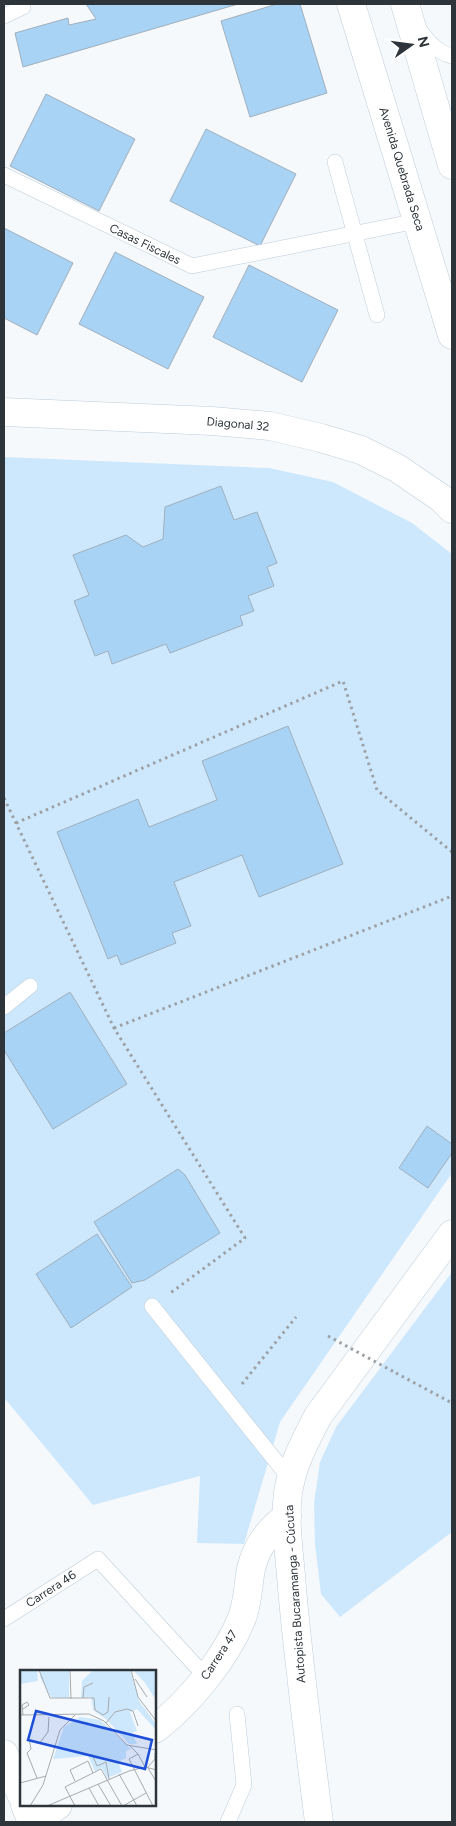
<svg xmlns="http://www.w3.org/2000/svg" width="456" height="1826" font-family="Figtree,sans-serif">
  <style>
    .green { fill: #cde8fd }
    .building { fill: #a9d3f5; stroke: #9fafbc }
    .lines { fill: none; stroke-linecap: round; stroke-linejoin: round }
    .service-casing { stroke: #bdcdda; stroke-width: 16 }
    .minor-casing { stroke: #bdcdda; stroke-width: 29 }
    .tertiary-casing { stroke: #bdcdda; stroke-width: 29 }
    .trunk-casing { stroke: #bdcdda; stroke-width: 29 }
    .path { stroke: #9ca1a5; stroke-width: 3; stroke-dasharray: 2.5 4; stroke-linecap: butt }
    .service { stroke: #fff; stroke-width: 15 }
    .minor { stroke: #fff; stroke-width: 28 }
    .tertiary { stroke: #fff; stroke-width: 28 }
    .trunk { stroke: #fff; stroke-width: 28 }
    .path-bridge { stroke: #9ca1a5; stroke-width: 3; stroke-dasharray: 2.5 4; stroke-linecap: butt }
    .labels { text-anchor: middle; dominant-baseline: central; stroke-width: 4; stroke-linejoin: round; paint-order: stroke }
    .street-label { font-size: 12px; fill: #2e353a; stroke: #fff }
    .inset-road { fill: none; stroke: #a6abae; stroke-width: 1 }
    .view { fill: #1d4ed8; fill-opacity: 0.15; stroke: #1d4ed8; stroke-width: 2.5 }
    .inset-edge { fill: none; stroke: #2e353a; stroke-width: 2.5 }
  </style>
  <rect width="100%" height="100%" fill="#f6f9fc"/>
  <path class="green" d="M4,457L269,468L333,482L412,523L452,554V1173L280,1422L244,1544L197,1543L200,1476L93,1505L6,1400L4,1401Z
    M452,1272V1532L340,1617L321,1594L315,1544L314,1503L320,1462L336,1427Z"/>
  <path class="building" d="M86,4H238L23,67L15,33L68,18L69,25L96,19Z
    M277,4H300L327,93L250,117L221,21Z
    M46,94L135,139L99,211L10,166Z
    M206,129L296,174L260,246L170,201Z
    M4,228L73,263L37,335L4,318Z
    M115,252L204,297L168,369L79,324Z
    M249,265L338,310L302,382L213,337Z
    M221,486L234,520L257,512L277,563L267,567L274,586L248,596L254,611L240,616L243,625L170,653L166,644L112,664L108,651L95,656L74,601L89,595L73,555L126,535L143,547L163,539L165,507Z
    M288,726L343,864L259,897L242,855L174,882L191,926L172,933L176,943L121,965L117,955L108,959L57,832L138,799L149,827L217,800L202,761Z
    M70,992L127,1084L53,1129L4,1050V1033Z
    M427,1126L452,1144V1153L428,1188L399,1168Z
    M178,1169L185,1175L220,1233L145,1280L132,1283L94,1222Z
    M97,1234L132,1287L71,1328L36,1274Z"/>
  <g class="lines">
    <g class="service-casing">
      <path id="service" d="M4,16L23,7
        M418,28C428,41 436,52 452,56
        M335,162L377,315
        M4,175L192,266L417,221
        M4,1007L30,986
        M152,1306L291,1480
        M4,1619L98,1559L206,1677
        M228,1822L244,1785L237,1714"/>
    </g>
    <g class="minor-casing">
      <path id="minor" d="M4,412L212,421L270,426L321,438L361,450L397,468L441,498L452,509
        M155,1729C189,1703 226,1658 242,1618C248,1602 248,1585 251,1569C256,1547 270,1529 287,1516
        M35,1822L58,1805"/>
    </g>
    <g class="tertiary-casing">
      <path id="tertiary" d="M4,1754L21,1794
        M25,1805L32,1822"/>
    </g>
    <g class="trunk-casing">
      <path id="trunk" d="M351,4L452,335
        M405,4L452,165
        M319,1822C309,1744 299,1666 292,1588C290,1557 284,1524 288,1493C292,1465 305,1441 318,1416L452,1234"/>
    </g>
    <path class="path" d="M4,798L114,1028L245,1238L169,1294
      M16,823L343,681L377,790L452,852
      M114,1028L452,896
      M396,1373L452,1403
      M242,1384L296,1317"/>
    <use href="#service" class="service"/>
    <use href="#minor" class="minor"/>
    <use href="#tertiary" class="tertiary"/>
    <use href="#trunk" class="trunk"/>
    <path class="path-bridge" d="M328,1336L396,1373"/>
  </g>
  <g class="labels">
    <g class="street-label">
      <text transform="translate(402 169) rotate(73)">Avenida Quebrada Seca</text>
      <text transform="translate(145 244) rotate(26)">Casas Fiscales</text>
      <text transform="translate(238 424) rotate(5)">Diagonal 32</text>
      <text transform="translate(51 1589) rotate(-33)">Carrera 46</text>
      <text transform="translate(295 1594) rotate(-94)">Autopista Bucaramanga - Cúcuta</text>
      <text transform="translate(219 1655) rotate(-57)">Carrera 47</text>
    </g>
  </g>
  <g transform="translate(20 1670)">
    <rect width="136" height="136" fill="#f6f9fc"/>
    <path d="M0,0H17L18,11L0,14ZM21,0H49V28L31,27L20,7ZM73,0H110L119,31L136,54V60L117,39L110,42L117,61L112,63L117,74H109L87,50L73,40L71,27L61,28L62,11ZM113,0H136V30L125,13ZM60,47L80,50L111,79L106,81V88L98,92L102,102L87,108L82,98L75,101L68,86L33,89L44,57Z" fill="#cde8fd"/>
    <path class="inset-road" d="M19,0L30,28H74L75,40L83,45L88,42L89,27M50,0L51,29M111,0L118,27L137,52M115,9L127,27M63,28L64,17L73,13M3,39L9,35L7,32L2,35L3,45M0,45L69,44L84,51L107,75L137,80M86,53L95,42L107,39L113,41L118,56M9,69L11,79L7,83L17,108M19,74L28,62L29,47M110,76L118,84L125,97M72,84L77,96L86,92L89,109M118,84L109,89L133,136M127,98L135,89V83M128,98L137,113M99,104L117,136M55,111L50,100L68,91L73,103M0,113L26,106M78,114L91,136M69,118L79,136M10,136L23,115L40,60L55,45M27,136L109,101L125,97L137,100M55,136L45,117L81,99L102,136M103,136L126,123"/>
    <path class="view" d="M16,41L132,70L125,99L8,70Z"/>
    <rect width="136" height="136" class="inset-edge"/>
  </g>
  <rect width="456" height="1826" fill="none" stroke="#2e353a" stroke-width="10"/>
  <g transform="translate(411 45) rotate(76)" stroke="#ffffff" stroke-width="4" paint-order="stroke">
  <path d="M0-4L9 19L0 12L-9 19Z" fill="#2e353a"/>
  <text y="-8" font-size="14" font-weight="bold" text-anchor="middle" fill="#2e353a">N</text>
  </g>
</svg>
